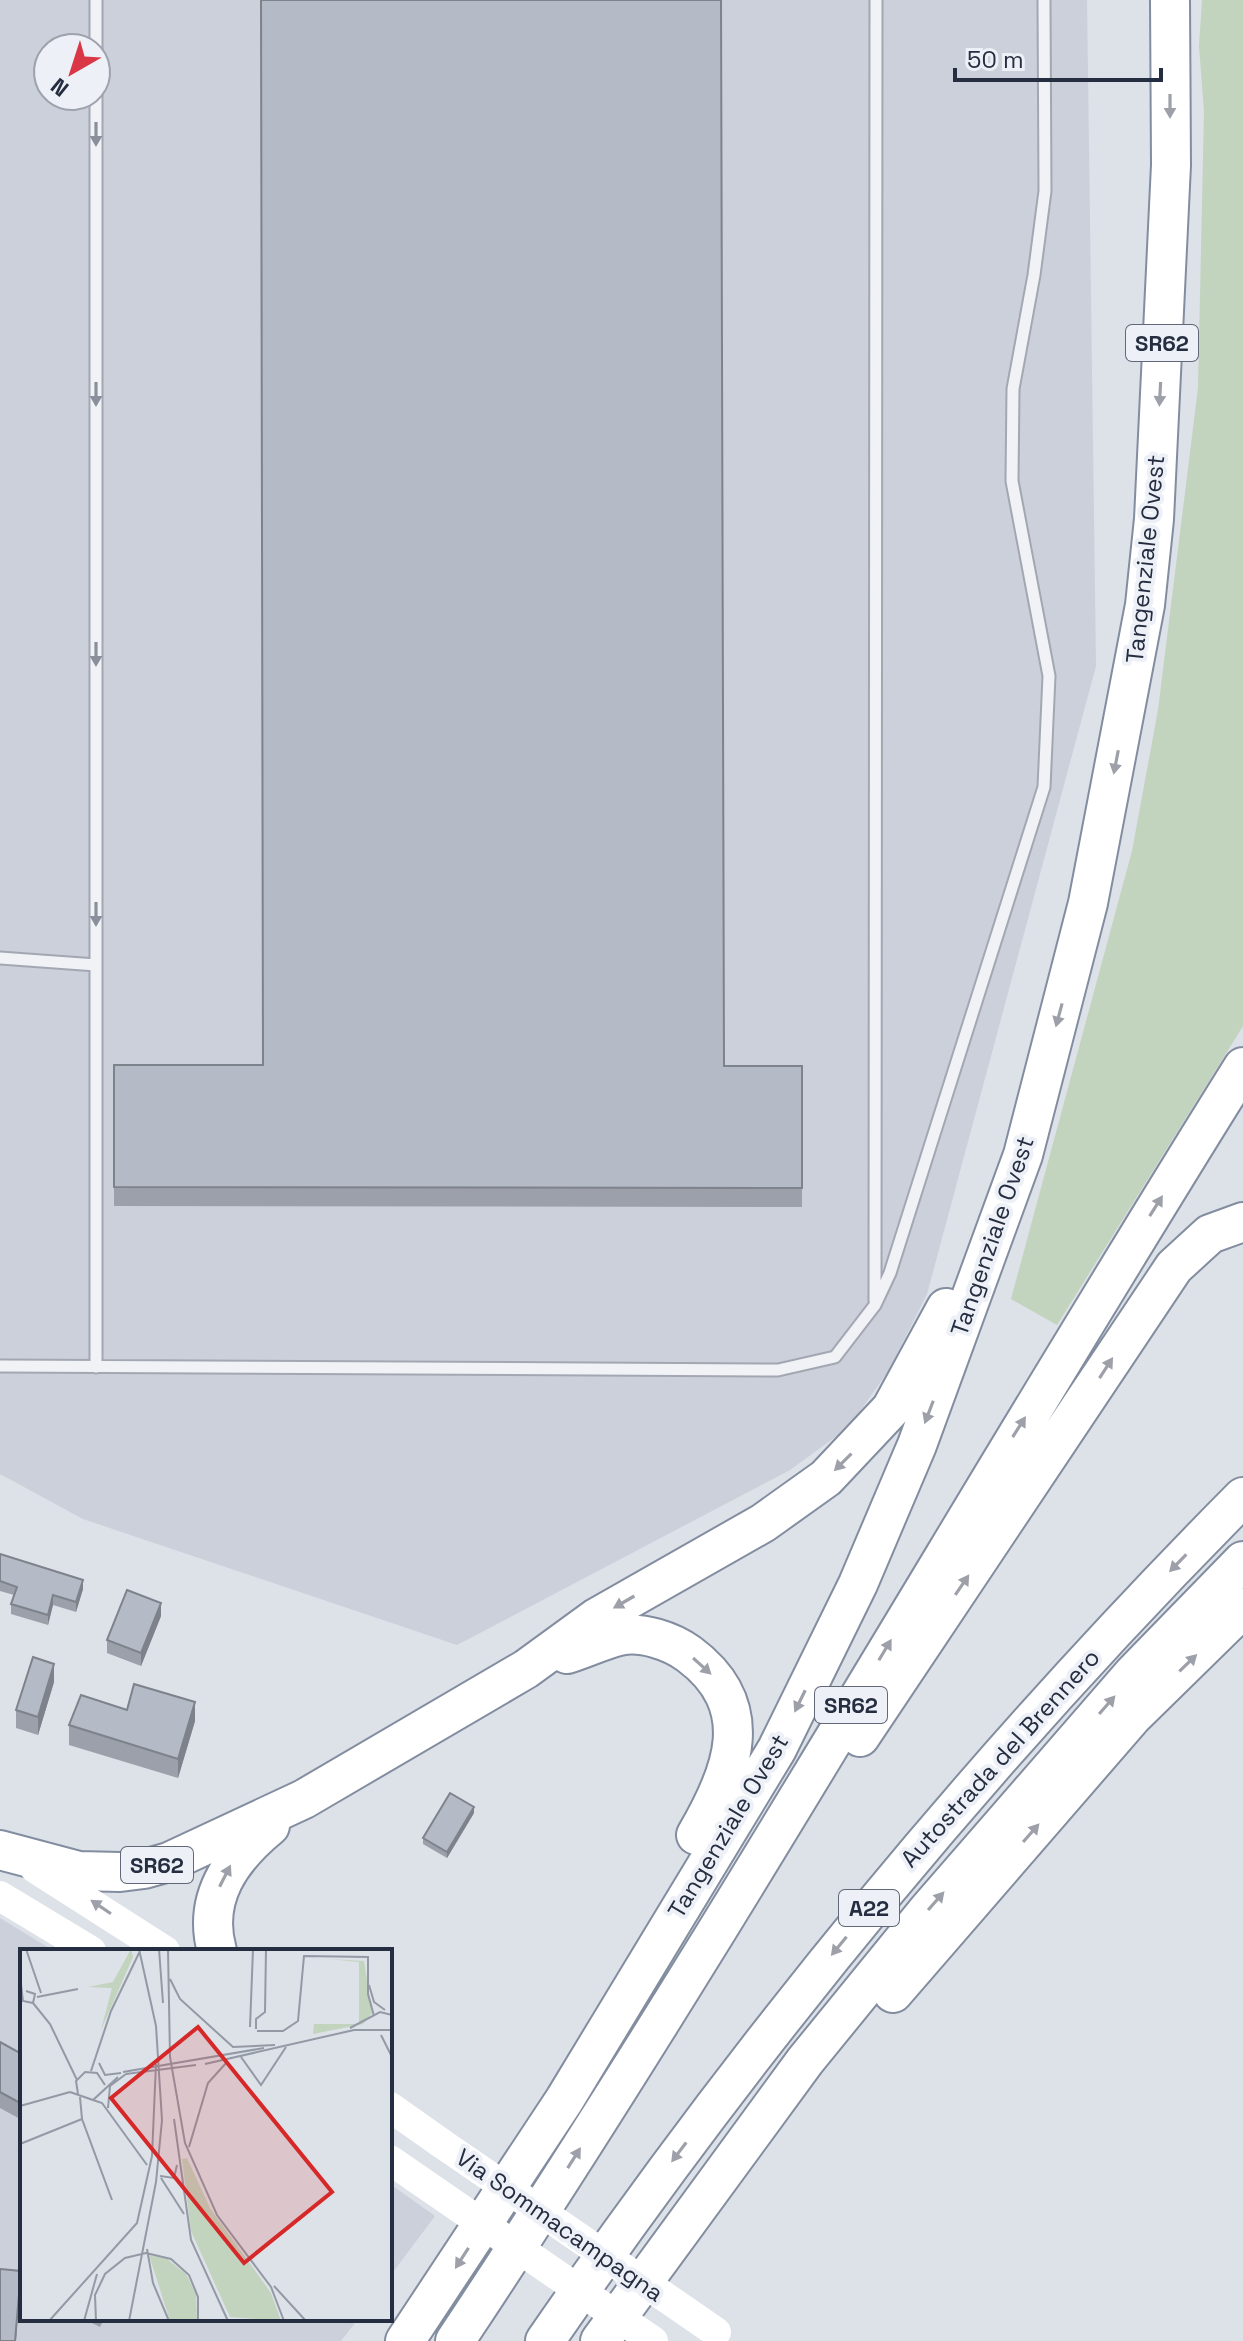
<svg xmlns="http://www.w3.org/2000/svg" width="1243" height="2341" font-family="'Space Grotesk',sans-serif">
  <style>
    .built { fill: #cbd0db; fill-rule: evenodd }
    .green { fill: #c2d3be }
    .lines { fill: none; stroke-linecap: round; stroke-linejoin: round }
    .lane-casing { stroke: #a2a7b2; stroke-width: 15 }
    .highway-casing { stroke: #838da0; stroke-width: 42 }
    .lane { stroke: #f0f2f6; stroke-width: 11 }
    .secondary { stroke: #fff; stroke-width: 30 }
    .highway { stroke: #fff; stroke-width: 38 }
    .secondary-bridge { stroke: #fff; stroke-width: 30 }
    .wall { fill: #9ba0aa }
    .shaded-wall { fill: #7e828b }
    .building { fill: #b4bac6; stroke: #7e828b; stroke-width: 2 }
    .oneway { fill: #9da0a9 }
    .oneway2 { fill: #8a909b }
    .labels { text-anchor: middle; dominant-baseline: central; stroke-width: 8; stroke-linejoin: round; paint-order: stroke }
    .shield { fill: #edf0f6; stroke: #616877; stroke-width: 2 }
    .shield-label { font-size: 22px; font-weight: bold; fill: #252d40 }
    .street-label { font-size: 24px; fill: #252d40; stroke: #edf0f6 }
    .inset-road { fill: none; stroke: #9399a5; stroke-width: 2 }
    .view { fill: #d62828; fill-opacity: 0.15; stroke: #d62828; stroke-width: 4 }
    .inset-edge { fill: none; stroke: #252d40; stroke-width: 4 }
  </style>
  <rect width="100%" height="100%" fill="#dde1e8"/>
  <path class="built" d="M0,0H1087L1096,666L927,1294L889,1370L849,1427L790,1470L457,1645L83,1519L0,1474ZM48,48H96V96H48Z
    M0,1918L54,1951H22V2319H358L341,2341H0Z
    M390,2184L435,2216L390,2276Z"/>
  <path class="green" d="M1202,0H1243V1026L1057,1325L1011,1299L1132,851L1158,710L1198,388L1204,112L1199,46Z"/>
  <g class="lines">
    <g class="lane-casing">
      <path id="lane" d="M0,958L96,965
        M875,1301L876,0
        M0,1366L778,1370L835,1357L875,1305L890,1273L1044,787L1049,676L1012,481L1013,389L1034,275L1045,191L1044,0
        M96,1367V0"/>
    </g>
    <g class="highway-casing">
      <path id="highway" d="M567,1654C584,1649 602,1640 619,1636C642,1631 671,1641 689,1654C759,1706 733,1772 696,1835
        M860,1737L1174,1267L1210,1234L1243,1222
        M0,1850L79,1871L120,1872L144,1869L169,1862L304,1799L526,1669L596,1618L763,1523L826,1478L891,1409L946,1308
        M217,1951C202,1898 231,1858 270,1826
        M893,1993L1132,1717L1243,1608
        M405,2341L565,2099L777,1749L858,1584L917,1445L1023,1155L1088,903L1145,605L1154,519L1171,165L1170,0
        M455,2341C732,1925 978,1490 1243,1067
        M545,2341C753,2039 985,1757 1243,1497
        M600,2341L805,2061L928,1910L1133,1674L1243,1561"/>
    </g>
    <use href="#lane" class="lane"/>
    <path class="secondary" d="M35,1868L165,1951
      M0,1896L91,1951
      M390,2107L441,2143
      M390,2160L416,2178"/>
    <use href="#highway" class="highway"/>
    <path class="secondary-bridge" d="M441,2143L716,2332
      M416,2178L653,2341"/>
  </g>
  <path class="wall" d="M114,1065L802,1066V1207L114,1206Z
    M0,1554L83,1589L76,1612L53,1605L48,1625L11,1614V1604L14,1595L0,1591Z
    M161,1616L141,1666L107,1653V1640Z
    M54,1682L38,1735L16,1728V1710Z
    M195,1721L178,1778L69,1745V1725Z
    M474,1813L447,1858L423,1844V1838Z
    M0,2042L22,2054V2120L0,2108Z
    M84,2319H104L100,2327Z"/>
  <path class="shaded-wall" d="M83,1580V1589L76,1612V1602Z
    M53,1595V1605L48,1625V1615Z
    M161,1603V1616L141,1666V1653Z
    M54,1664V1682L38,1735V1717Z
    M195,1702V1721L178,1778V1759Z
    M474,1807V1813L447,1858V1852Z
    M21,2271L16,2341H15Z"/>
  <path class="building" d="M261,0H721L724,1066H802V1188L114,1187V1065H263Z
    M0,1554L83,1580L76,1602L53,1595L48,1615L11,1604L17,1587L0,1581Z
    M127,1590L161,1603L141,1653L107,1640Z
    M33,1657L54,1664L38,1717L16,1710Z
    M134,1684L195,1702L178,1759L69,1725L81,1695L127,1710Z
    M450,1793L474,1807L447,1852L423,1838Z
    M0,2042L22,2054V2104L0,2092Z
    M0,2269L21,2271L15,2341H0Z"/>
  <defs><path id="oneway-solid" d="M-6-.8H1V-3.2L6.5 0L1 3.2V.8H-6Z" transform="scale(2)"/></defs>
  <g class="oneway">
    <use href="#oneway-solid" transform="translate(1170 106) rotate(90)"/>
    <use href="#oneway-solid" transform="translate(1160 394) rotate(93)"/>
    <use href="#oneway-solid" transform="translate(1116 762) rotate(101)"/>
    <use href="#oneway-solid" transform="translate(1059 1015) rotate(105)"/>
    <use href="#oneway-solid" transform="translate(1156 1206) rotate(-58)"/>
    <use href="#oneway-solid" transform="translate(1106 1368) rotate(-57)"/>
    <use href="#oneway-solid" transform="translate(929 1412) rotate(111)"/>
    <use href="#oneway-solid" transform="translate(1019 1427) rotate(-58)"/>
    <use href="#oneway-solid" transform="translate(843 1462) rotate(135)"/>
    <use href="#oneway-solid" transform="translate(1178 1563) rotate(134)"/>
    <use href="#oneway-solid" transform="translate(962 1585) rotate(-56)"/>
    <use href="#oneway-solid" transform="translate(624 1602) rotate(150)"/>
    <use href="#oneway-solid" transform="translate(885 1650) rotate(-59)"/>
    <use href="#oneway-solid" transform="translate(1188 1663) rotate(-44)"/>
    <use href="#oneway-solid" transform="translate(702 1666) rotate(42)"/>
    <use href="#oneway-solid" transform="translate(800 1701) rotate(116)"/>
    <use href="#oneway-solid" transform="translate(1107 1705) rotate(-49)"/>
    <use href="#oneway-solid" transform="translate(1031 1833) rotate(-49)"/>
    <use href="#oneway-solid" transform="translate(225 1876) rotate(-63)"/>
    <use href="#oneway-solid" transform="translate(936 1901) rotate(-49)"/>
    <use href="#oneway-solid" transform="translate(101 1907) rotate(-146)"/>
    <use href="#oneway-solid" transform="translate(839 1946) rotate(129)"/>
    <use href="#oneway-solid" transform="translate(679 2152) rotate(127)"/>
    <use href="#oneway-solid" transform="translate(574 2158) rotate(-58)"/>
    <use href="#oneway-solid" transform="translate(462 2258) rotate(123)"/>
  </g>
  <g class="oneway2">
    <use href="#oneway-solid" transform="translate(96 134) rotate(90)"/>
    <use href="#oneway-solid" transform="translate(96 394) rotate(90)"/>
    <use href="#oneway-solid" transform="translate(96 654) rotate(90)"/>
    <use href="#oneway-solid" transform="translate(96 914) rotate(90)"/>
  </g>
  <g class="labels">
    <g class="shield">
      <rect x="1126" y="325" width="72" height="36" rx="6"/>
      <rect x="815" y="1687" width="72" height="36" rx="6"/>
      <rect x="121" y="1847" width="72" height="36" rx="6"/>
      <rect x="839" y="1890" width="60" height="36" rx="6"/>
    </g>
    <g class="shield-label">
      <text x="1162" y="343">SR62</text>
      <text x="851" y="1705">SR62</text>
      <text x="157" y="1865">SR62</text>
      <text x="869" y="1908">A22</text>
    </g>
    <g class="street-label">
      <text transform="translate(1145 559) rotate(-84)">Tangenziale Ovest</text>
      <text transform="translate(992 1236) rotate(-71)">Tangenziale Ovest</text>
      <text transform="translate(1000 1758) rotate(-48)">Autostrada del Brennero</text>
      <text transform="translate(728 1826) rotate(-59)">Tangenziale Ovest</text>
      <text transform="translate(560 2225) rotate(35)">Via Sommacampagna</text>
    </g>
  </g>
  <g transform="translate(20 1949)">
    <rect width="372" height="372" fill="#dde1e8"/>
    <path d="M111,0L113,8L81,81L92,39L68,38L93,33ZM309,10L344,12L352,64L343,75L293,85L294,75H339V13ZM167,209L190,259L251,344L261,372L210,368L171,282L162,210ZM129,306L147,310L166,325L176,345L177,372H150Z" fill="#c2d3be"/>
    <path class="inset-road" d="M6,0L21,44M139,0L143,54M148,0L150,108L165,194L197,266L251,338L264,372M0,27L3,52L13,54L15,45L6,42M150,30L160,50L213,98L255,96M349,36L354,53L365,61M17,48L58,40M13,54L30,75L57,131M230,78L233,0M330,79L360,63L372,66M236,80V70L245,63L246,0M237,82H263L278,72L284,7L348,8V45L354,67M361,86L372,108M221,108L241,136L266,98M79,114L85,126L101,124M185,115L334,81H372M71,122L91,62L120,2M103,123L244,99M106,125L176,116M50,143L73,151L98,128M58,145L56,132L65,123L77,124L85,136M60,148L62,170L92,251M73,151L82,154L127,216M0,157L50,143M88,159L90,137L106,125M154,170L171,291L208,372M0,195L62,170M169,198L188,134L207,113M140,227L154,229L157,216M141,229L164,265M127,300L133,334L149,372M254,337L286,372M29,372L117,274L132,207L136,115M64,372L77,325M76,372L75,346L85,325L105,309L126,304L151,310L169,326L178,348V372M109,372L136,233L142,171L136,77L119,0"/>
    <path class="view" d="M178,78L312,243L224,314L91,149Z"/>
    <rect width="372" height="372" class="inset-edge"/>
  </g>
  <g transform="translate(72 72) rotate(219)"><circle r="38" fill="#edf0f6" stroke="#9da2ad" stroke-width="2"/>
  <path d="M0-6L14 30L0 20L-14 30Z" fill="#d93745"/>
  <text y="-12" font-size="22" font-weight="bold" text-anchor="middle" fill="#252d40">N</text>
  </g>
  <path d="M955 68v12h206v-12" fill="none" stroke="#252d40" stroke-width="4"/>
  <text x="967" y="68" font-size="24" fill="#252d40" stroke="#edf0f6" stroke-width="6" paint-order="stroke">50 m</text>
</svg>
